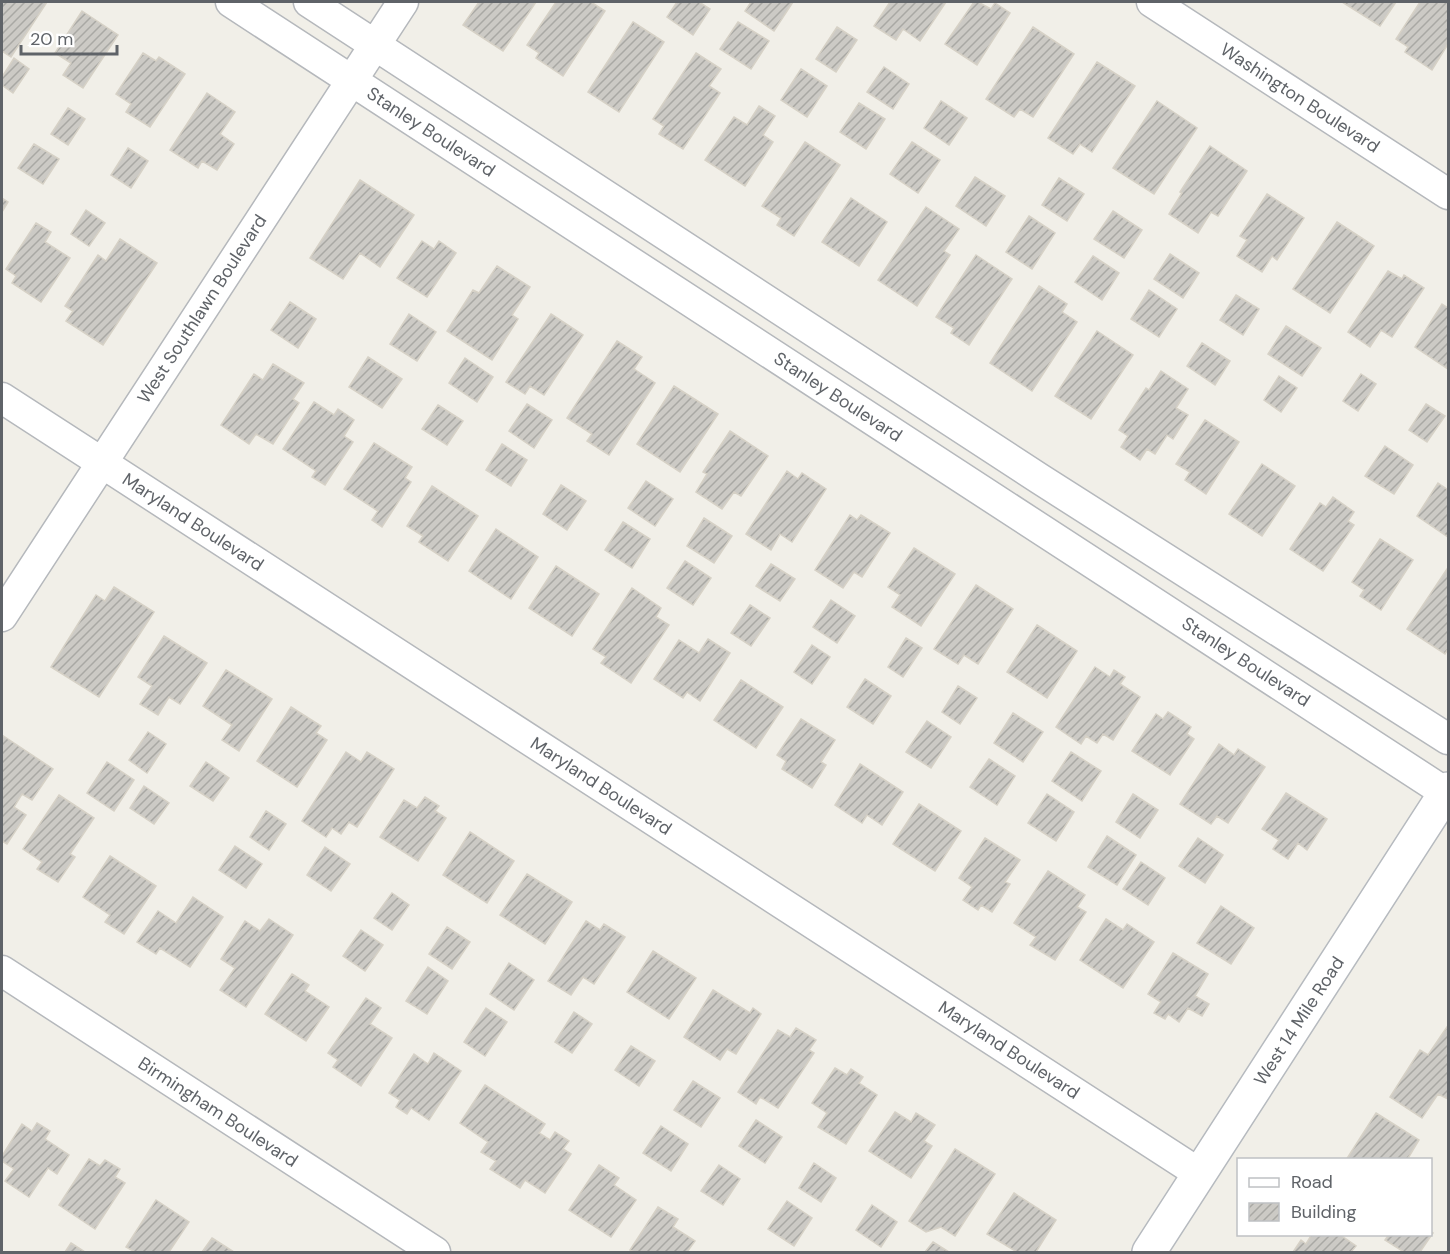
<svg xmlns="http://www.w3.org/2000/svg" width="1450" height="1254" font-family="'DM Sans',sans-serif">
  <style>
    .building { fill: url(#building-hatch); stroke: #d6d1c6; stroke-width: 1.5 }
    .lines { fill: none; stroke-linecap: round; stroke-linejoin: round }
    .minor-casing { stroke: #b5b8bc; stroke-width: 33 }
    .secondary-casing { stroke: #b6babf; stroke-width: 36 }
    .minor { stroke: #fff; stroke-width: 30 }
    .secondary { stroke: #fff; stroke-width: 33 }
    .labels { text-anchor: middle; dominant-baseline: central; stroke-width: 6; stroke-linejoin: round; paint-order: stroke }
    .street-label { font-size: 18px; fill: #5f6368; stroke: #fff }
  </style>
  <defs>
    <pattern id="building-hatch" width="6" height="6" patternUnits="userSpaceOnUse" patternTransform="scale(1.5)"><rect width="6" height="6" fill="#cccac5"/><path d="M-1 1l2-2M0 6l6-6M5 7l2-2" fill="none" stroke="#a9a8a4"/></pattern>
  </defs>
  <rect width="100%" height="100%" fill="#f1efe8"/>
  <path class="building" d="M2,2H47L11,57L2,51Z
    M479,2H536L503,51L463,25Z
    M556,2H591L605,11L563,76L536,58L539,53L527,45Z
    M677,2H699L710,9L693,35L667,17Z
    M751,2H793L774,31L745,11Z
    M890,2H946L920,41L903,29L896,40L874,26Z
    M974,2H978L991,9L995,3L1010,13L977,65L945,44Z
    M1342,2H1396L1380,26Z
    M1420,2H1448V44L1432,70L1405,52L1408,47L1396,39Z
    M82,11L118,35L83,88L63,75L71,63L55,53Z
    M633,22L664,42L619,112L588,92Z
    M738,22L769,41L751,69L720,49Z
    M837,27L857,40L836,72L816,59Z
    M1033,27L1074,54L1033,117L1020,109L1014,117L986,99Z
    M143,53L156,61L159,57L185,74L150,127L126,112L131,104L116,94Z
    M696,53L721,69L709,86L720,93L683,149L659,134L664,126L653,119Z
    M14,58L29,69L13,93L2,85V77Z
    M1097,62L1135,86L1092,152L1080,144L1073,154L1048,138Z
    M884,67L909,84L893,109L867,92Z
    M801,69L827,86L807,117L781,100Z
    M207,93L235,112L220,134L234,144L217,170L202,161L198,168L170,150Z
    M941,101L967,118L949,145L924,128Z
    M1157,101L1197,128L1154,194L1113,168Z
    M859,103L885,119L866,149L840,132Z
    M759,106L775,116L763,135L773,142L745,186L705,160L734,117L747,125Z
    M68,108L85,119L68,145L51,134Z
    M805,142L840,165L794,236L777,225L781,218L762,206Z
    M912,142L940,160L918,193L890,174Z
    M34,144L59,159L43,184L18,168Z
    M1210,146L1247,171L1218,216L1211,212L1198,233L1169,214L1182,193L1180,192Z
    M128,148L148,161L131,188L111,175Z
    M975,177L1005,196L986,226L956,206Z
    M1059,178L1084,194L1067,221L1042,205Z
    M360,180L414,215L380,267L360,253L343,279L310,258Z
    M1267,194L1304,218L1277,260L1272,256L1262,272L1237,256L1247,240L1240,236Z
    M2,198L8,202L2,212Z
    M851,198L887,222L859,266L822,242Z
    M926,207L959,229L944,251L950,255L917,306L878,280Z
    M86,210L105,223L89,246L71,234Z
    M1113,211L1142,230L1124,258L1094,239Z
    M1029,216L1055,233L1032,269L1006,252Z
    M1337,222L1374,246L1330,313L1293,289Z
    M36,223L51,232L45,242L70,258L41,302L12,283L16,276L6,269Z
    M120,239L157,263L103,345L66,321L73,311L65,306L98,255L106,261Z
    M422,241L434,249L439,241L456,253L427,297L397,278Z
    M1170,254L1199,273L1183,298L1154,279Z
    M976,255L1012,279L969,345L951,333L954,328L936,317Z
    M1093,256L1119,273L1102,300L1075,282Z
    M497,266L530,287L512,315L518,319L492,360L447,331L473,290L479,293Z
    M1388,271L1402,279L1404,275L1424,288L1392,337L1381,330L1370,347L1348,332Z
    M1039,286L1067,304L1062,312L1077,322L1032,391L990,363Z
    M1149,290L1177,309L1159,337L1131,319Z
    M1236,295L1259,309L1243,335L1220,320Z
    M290,302L316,319L298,348L271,330Z
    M1442,304L1448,308V369L1415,347Z
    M409,314L436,332L417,361L390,344Z
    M551,314L583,335L544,395L530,386L525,394L506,382Z
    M1286,326L1321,348L1302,376L1268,354Z
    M1097,331L1133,355L1091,419L1055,396Z
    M617,341L642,357L634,369L655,383L609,455L587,441L592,434L567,418Z
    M1202,343L1230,361L1215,385L1187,366Z
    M368,357L402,379L382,408L349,387Z
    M465,358L493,377L477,402L449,383Z
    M273,364L304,383L293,399L299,403L273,444L256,434L249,444L221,425L254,374L263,380Z
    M1161,371L1188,389L1176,408L1188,415L1173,439L1167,435L1155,454L1147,449L1140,460L1121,447L1128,436L1119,430L1146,388L1149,390Z
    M1361,374L1376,384L1358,411L1343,401Z
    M1279,376L1297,388L1281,412L1264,400Z
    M674,386L718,414L680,472L637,444Z
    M314,402L334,415L338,409L354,420L344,436L353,442L325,485L312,477L316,471L283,449Z
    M527,404L552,420L534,448L509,431Z
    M1426,404L1445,416L1427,442L1409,430Z
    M438,405L463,421L447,445L422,429Z
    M1205,420L1239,442L1206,494L1185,480L1190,472L1176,464Z
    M730,431L768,456L741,496L734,492L722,509L696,492L707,474L703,472Z
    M374,443L412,467L405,478L411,482L382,527L372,520L378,511L344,489Z
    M502,444L527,460L511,486L486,470Z
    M1385,446L1413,465L1394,494L1365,476Z
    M1262,464L1295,486L1262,536L1229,514Z
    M787,471L798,479L802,473L826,489L792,542L780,534L771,550L746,534Z
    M646,481L673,499L655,526L628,508Z
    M1438,483L1448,490V537L1417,516Z
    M561,485L586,501L567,530L543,514Z
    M432,486L478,516L448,561L419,542L423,536L407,526Z
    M1333,497L1354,512L1348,521L1354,525L1323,571L1290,549L1320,503L1326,507Z
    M850,515L857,520L861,515L890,533L862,577L854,572L843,588L815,570Z
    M704,518L732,536L714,563L687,546Z
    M623,522L650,539L632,568L605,550Z
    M496,529L538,557L511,599L469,571Z
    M1380,539L1413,560L1381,610L1360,596L1364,590L1352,582Z
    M914,548L955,574L921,626L892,607L900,595L888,587Z
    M685,561L711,578L693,605L667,588Z
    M771,564L795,579L780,601L756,586Z
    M556,566L599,594L572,636L529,608Z
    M1447,569L1448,571V649L1445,654L1407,629Z
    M976,585L1013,609L978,664L964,655L958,664L934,649Z
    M114,587L154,612L99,697L51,667L96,595L105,601Z
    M632,588L661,608L656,617L669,625L631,683L601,663L606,657L593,649Z
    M831,600L855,616L837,643L813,627Z
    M750,605L770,618L751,646L731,633Z
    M1037,625L1077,651L1047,698L1007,672Z
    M164,636L207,663L180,704L169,697L158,715L140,704L152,686L138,677Z
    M906,638L922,648L903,677L888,667Z
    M708,639L730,653L700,701L687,692L683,698L654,679L679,640L699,653Z
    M812,645L830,657L812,684L794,672Z
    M1095,667L1110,677L1114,670L1125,677L1120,684L1140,697L1113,740L1103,734L1097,743L1086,736L1081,744L1056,727Z
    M226,670L272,699L239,751L222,740L232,725L203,706Z
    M865,679L891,696L873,724L847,707Z
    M741,680L783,707L756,748L714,720Z
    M958,686L977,698L960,724L942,712Z
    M291,707L321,726L316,733L327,740L297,787L257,761Z
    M1168,712L1191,727L1187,734L1194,739L1170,775L1132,751L1156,714L1163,719Z
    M1013,713L1043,732L1023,762L994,743Z
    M801,719L835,740L821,762L826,765L812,788L782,769L786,761L777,755Z
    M927,721L951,737L931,768L906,752Z
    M148,732L166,744L147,773L129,760Z
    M2,735L53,769L32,800L22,794L14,807L26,815L7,844L2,841Z
    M1219,744L1234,755L1238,749L1265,767L1228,823L1217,816L1211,824L1180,804Z
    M346,752L361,762L367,752L394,769L357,827L349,822L341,834L332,828L326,837L302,821Z
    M1071,752L1101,771L1082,801L1052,781Z
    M989,759L1015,776L997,805L970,787Z
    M107,762L134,780L114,811L87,793Z
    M206,762L229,778L213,801L190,786Z
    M860,764L903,792L882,825L867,815L862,823L835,805Z
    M144,786L169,803L154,824L130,808Z
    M1286,793L1327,819L1307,850L1298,843L1288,859L1273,849L1279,840L1262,829Z
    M1047,794L1074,812L1056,841L1028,823Z
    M1133,794L1158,810L1140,838L1116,822Z
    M59,795L94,818L70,854L75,857L58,882L37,869L42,862L23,849Z
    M425,797L439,806L435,811L446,818L418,861L380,837L404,800L417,808Z
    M919,804L961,831L935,871L893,844Z
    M266,811L286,824L269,850L250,837Z
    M470,832L514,861L487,903L443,875Z
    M1107,836L1136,855L1117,885L1088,867Z
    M985,838L1020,860L1005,882L1010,884L992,912L981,905L978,910L963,900L972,887L959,878Z
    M1198,838L1223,855L1205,883L1179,866Z
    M235,846L262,864L246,888L219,870Z
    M325,847L350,864L331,891L307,875Z
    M110,856L156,886L124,934L105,922L110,915L83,897Z
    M1141,862L1165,878L1148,905L1123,889Z
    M1048,871L1085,895L1077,907L1086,912L1055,960L1030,945L1036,937L1014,923Z
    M527,874L572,902L545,944L500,915Z
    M392,893L409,905L392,930L374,918Z
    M193,897L223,917L190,967L160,948L156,954L137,942L158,911L176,923Z
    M1221,906L1254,928L1231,964L1197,943Z
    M269,919L293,935L246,1007L220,990L235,968L221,959L245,921L260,931Z
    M1106,919L1123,930L1127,924L1154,942L1123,988L1080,960Z
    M586,921L600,930L604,924L625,937L594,984L583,977L571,995L548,981Z
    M447,927L470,942L452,969L429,954Z
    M361,930L383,945L365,971L343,956Z
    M653,951L696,978L669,1019L627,992Z
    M1173,953L1208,974L1195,996L1209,1004L1202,1016L1188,1008L1179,1022L1168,1014L1165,1019L1154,1013L1161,1002L1148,994Z
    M509,963L534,980L514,1010L490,994Z
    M428,967L448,981L427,1014L406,1001Z
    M292,974L309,985L305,991L329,1007L306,1041L265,1014Z
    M713,990L750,1013L753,1008L761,1014L736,1054L727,1049L720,1060L684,1037Z
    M366,998L381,1008L370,1024L392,1038L361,1086L333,1067L338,1060L328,1053Z
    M486,1008L507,1022L485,1056L464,1042Z
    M574,1012L592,1024L572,1053L555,1042Z
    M1447,1027L1448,1028V1099L1438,1094L1422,1118L1390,1097L1420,1050L1428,1055Z
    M796,1028L816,1040L809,1050L814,1053L778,1108L760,1097L756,1104L738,1092L778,1030L790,1037Z
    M631,1046L655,1061L639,1086L615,1070Z
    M434,1053L461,1071L429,1120L411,1108L407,1114L396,1107L400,1100L389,1093L414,1054L428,1064Z
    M835,1068L847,1075L851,1069L863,1077L859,1083L877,1095L846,1144L818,1127L827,1113L812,1103Z
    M693,1081L720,1098L701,1127L674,1110Z
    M485,1085L545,1124L539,1133L550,1140L555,1132L569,1141L563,1149L571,1154L545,1193L525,1180L520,1188L490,1169L496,1161L481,1152L488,1142L460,1123Z
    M895,1112L911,1122L916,1113L935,1125L924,1141L932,1146L911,1178L869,1151Z
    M1376,1113L1419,1140L1407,1160H1346Z
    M756,1120L782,1137L765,1163L739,1146Z
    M37,1123L50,1131L45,1139L69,1155L57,1174L48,1168L29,1197L5,1181L14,1169L2,1161V1156L22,1124L32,1131Z
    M661,1126L688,1144L671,1171L643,1153Z
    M955,1149L995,1174L955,1236L941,1227L926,1232L909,1221Z
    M89,1159L100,1166L105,1160L120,1169L115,1177L125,1183L95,1229L59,1205Z
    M814,1163L836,1178L821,1202L799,1188Z
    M599,1165L619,1178L614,1185L636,1200L611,1237L569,1210Z
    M719,1165L740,1179L723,1205L701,1191Z
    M1014,1193L1056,1220L1036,1252H1017L987,1234Z
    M156,1200L189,1222L169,1252H135L126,1247Z
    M787,1201L812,1218L794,1246L768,1229Z
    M872,1205L897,1222L881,1247L856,1230Z
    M658,1207L678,1219L673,1227L695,1241L687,1252H634L630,1250Z
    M1430,1231L1433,1233L1420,1252H1404L1385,1240L1389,1234H1430Z
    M1312,1234H1339L1356,1246L1351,1252H1293L1301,1240L1306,1244Z
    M212,1238L234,1252H202Z
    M933,1242L949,1252H925Z
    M71,1243L85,1252H65Z"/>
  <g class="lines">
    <g class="minor-casing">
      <path id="minor" d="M231,2L1446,793
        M309,2L1040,479L1448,739
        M1152,2L1448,194
        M2,398L1200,1174
        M2,616L403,2
        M2,971L435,1252"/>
    </g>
    <g class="secondary-casing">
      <path id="secondary" d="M1149,1252L1448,789"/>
    </g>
    <use href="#minor" class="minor"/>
    <use href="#secondary" class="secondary"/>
  </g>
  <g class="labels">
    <g class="street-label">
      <text transform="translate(1300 98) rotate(33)">Washington Boulevard</text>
      <text transform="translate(431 132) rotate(33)">Stanley Boulevard</text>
      <text transform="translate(202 309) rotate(-57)">West Southlawn Boulevard</text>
      <text transform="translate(838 397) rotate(33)">Stanley Boulevard</text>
      <text transform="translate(193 522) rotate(33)">Maryland Boulevard</text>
      <text transform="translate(1246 662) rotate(33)">Stanley Boulevard</text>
      <text transform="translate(601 786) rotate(33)">Maryland Boulevard</text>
      <text transform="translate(1299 1021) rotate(-57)">West 14 Mile Road</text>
      <text transform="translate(1009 1050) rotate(33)">Maryland Boulevard</text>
      <text transform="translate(218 1112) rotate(33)">Birmingham Boulevard</text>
    </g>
  </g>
  <rect width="1450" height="1254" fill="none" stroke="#5f6368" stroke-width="6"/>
  <rect x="1237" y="1158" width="195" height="78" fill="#ffffff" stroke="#bfc1c3" stroke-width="1.5"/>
  <rect x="1249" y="1178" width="30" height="9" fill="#ffffff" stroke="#bfc1c3" stroke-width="1.5"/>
  <text x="1291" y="1188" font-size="18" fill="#5f6368">Road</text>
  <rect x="1249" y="1203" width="30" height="18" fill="url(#building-hatch)" stroke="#bfc1c3" stroke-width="1.5"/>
  <text x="1291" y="1218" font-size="18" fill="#5f6368">Building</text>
  <path d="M21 45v9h96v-9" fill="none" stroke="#5f6368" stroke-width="3"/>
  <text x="30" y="45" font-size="18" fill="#5f6368" stroke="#ffffff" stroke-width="4.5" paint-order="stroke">20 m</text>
</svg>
